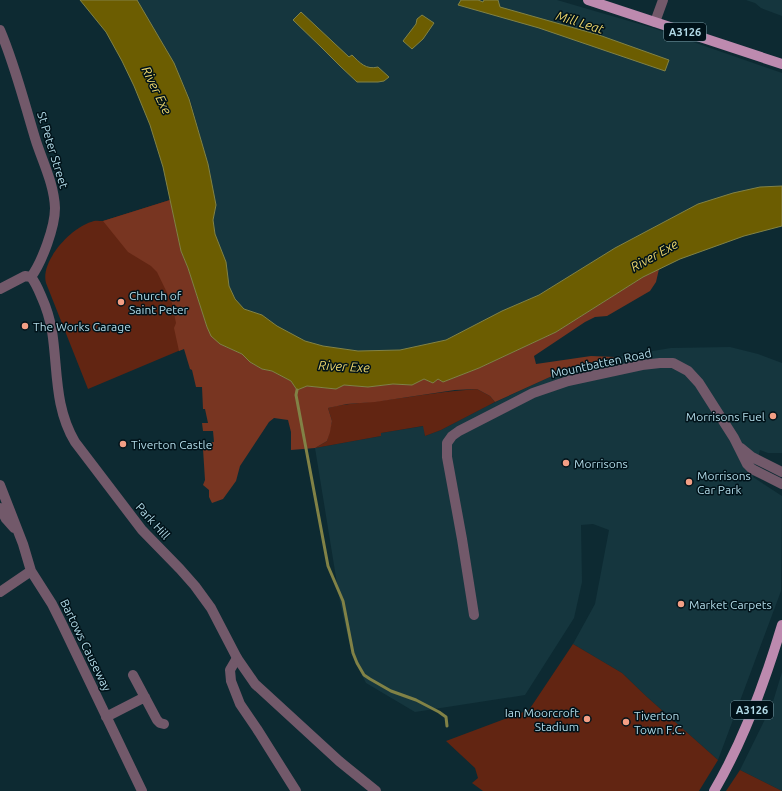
<svg xmlns="http://www.w3.org/2000/svg" width="782" height="791" font-family="Ubuntu,sans-serif">
  <style>
    .built { fill: #15363e }
    .green { fill: #622512 }
    .forest { fill: #783521 }
    .water { fill: #6c5d01; stroke: #818246 }
    .lines { fill: none; stroke-linecap: round; stroke-linejoin: round }
    .stream { stroke: #818246; stroke-width: 3 }
    .minor { stroke: #72596a; stroke-width: 10 }
    .tertiary { stroke: #72596a; stroke-width: 10 }
    .primary { stroke: #bd8aaf; stroke-width: 10 }
    .poi-dot { fill: #f39f85; stroke: #001219; stroke-width: 1.5 }
    .labels { text-anchor: middle; dominant-baseline: central; stroke-width: 3; stroke-linejoin: round; paint-order: stroke }
    .shield { fill: #001219; stroke: #7c9ea9; stroke-width: 1 }
    .shield-label { font-size: 11px; font-weight: bold; fill: #b1dae7 }
    .street-label { font-size: 12px; fill: #b1dae7; stroke: #001219 }
    .poi-label { font-size: 12px; fill: #b1dae7; stroke: #001219; text-anchor: start }
    .water-label { font-size: 13px; font-style: italic; fill: #ebd56b; stroke: #001219 }
  </style>
  <rect width="100%" height="100%" fill="#0d2a32"/>
  <path class="built" d="M137,0H557L653,28L782,73V186L760,187L698,204L615,248L539,295L502,311L446,340L400,350L358,351L323,346L305,341L277,326L262,315L244,309L235,299L229,286L226,262L215,234L213,220L216,205L208,164L190,99L174,63Z
    M746,0H782V16L761,8L755,3Z
    M730,347L758,354L782,363V453H768L760,450L753,477L782,496L781,591L718,760L647,697L622,673L573,644L595,604L609,530L593,524L581,525L582,582L574,618L525,695L415,712L366,683L352,655L340,602L315,448L381,436V433L424,426L425,436L441,430L487,406L561,372L616,357L671,348Z
    M782,672V791L740,770L772,705Z"/>
  <path class="green" d="M170,200L181,251L183,349L88,389L46,283C40,261 71,228 91,222C95,220 99,221 103,221Z
    M477,389L490,396L495,402L441,430L425,436L423,426L381,433V436L315,448L327,441L332,421L328,408C347,403 367,403 386,400C417,396 447,391 477,389Z
    M573,644L622,673L647,697L718,760L699,791H483L472,783L478,778L475,768L446,741L529,710Z
    M740,770L782,791H726Z"/>
  <path class="forest" d="M170,200L181,251L188,268L207,327L220,344L242,354L250,362L262,369L272,371L291,381L297,390L307,386L336,389L344,385L368,387L393,384L412,385L424,379L433,383L438,379L443,382L479,368L556,332L643,277L659,269L656,282L650,291L607,316L595,317L585,322L534,356L536,364L591,356L615,357L561,372L495,402L490,396L477,389L455,390L375,402L347,404L328,408L332,421L330,432L327,441L315,448L291,450V432L288,420L274,418L269,422L240,466L236,481L223,499L212,503L209,497V490L203,485L205,480L203,449H205L206,443L214,442L213,431H203L202,423H208L205,409H203L202,387H196L192,370L190,369L184,349L179,351L174,328L176,323L172,303L157,272L151,266L128,252L103,221Z"/>
  <path class="water" d="M80,0H137L174,63L189,99L208,164L216,205L213,220L215,234L226,262L229,286L235,299L244,309L262,315L277,326L305,341L323,346L358,351L400,350L446,340L502,311L539,295L615,248L698,204L733,193L760,187L782,186V226L744,236L680,259L643,277L556,332L479,368L443,382L438,379L433,383L424,379L412,385L393,384L368,387L344,385L336,389L307,386L297,390L291,381L272,371L262,369L250,362L242,354L220,344L211,336L207,327L188,268L181,251L163,167L150,125L134,86L122,61L106,32Z
    M461,0H478L483,2L484,0H498L500,7L599,35L669,60L665,71L539,28L458,5Z
    M301,12L349,57L352,55C360,63 366,70 378,67L389,77L384,81L378,82H357L340,66L321,47L293,20Z
    M422,15L434,23L423,39L412,49L403,41L416,24L417,19Z"/>
  <g class="lines">
    <path class="stream" d="M297,390L296,395L328,566L343,601L353,653L357,663L364,675L370,679L391,691L416,700L439,712L446,717L447,726"/>
    <path class="minor" d="M655,22L663,0
      M741,448L752,457L782,472
      M0,485L23,544L31,571L52,604L62,624L142,791
      M0,508L6,519L14,528
      M0,592L31,571
      M474,615L462,539L447,457V443L452,436L459,431L533,393L568,381L642,365L660,363H673L688,371L699,383L734,438L747,464L752,469L782,484
      M237,658L230,670L231,681L240,704L257,729L296,791
      M133,675L157,720L160,723L164,724
      M106,717L145,697"/>
    <path class="tertiary" d="M0,30C15,65 24,102 35,138C42,161 54,183 55,208C55,227 42,262 31,277
      M31,277C36,283 39,291 42,298C47,309 50,320 52,331C58,369 54,407 75,442L142,530L180,569L195,586L211,608L237,658L255,684L339,761L376,791
      M0,289L25,276L31,277"/>
    <path class="primary" d="M588,0L782,64
      M714,791C744,740 765,682 782,625"/>
  </g>
  <g class="poi-dot">
    <circle cx="121" cy="302" r="4"/>
    <circle cx="25" cy="326" r="4"/>
    <circle cx="773" cy="416" r="4"/>
    <circle cx="123" cy="444" r="4"/>
    <circle cx="566" cy="463" r="4"/>
    <circle cx="689" cy="482" r="4"/>
    <circle cx="681" cy="604" r="4"/>
    <circle cx="587" cy="719" r="4"/>
    <circle cx="626" cy="722" r="4"/>
  </g>
  <g class="labels">
    <g class="shield">
      <rect x="664" y="23" width="42" height="18" rx="3"/>
      <rect x="731" y="701" width="42" height="18" rx="3"/>
    </g>
    <g class="shield-label">
      <text x="685" y="32">A3126</text>
      <text x="752" y="710">A3126</text>
    </g>
    <g class="street-label">
      <text transform="translate(53 150) rotate(73)">St Peter Street</text>
      <text transform="translate(601 363) rotate(-12)">Mountbatten Road</text>
      <text transform="translate(153 521) rotate(48)">Park Hill</text>
      <text transform="translate(86 645) rotate(64)">Bartows Causeway</text>
    </g>
    <g class="poi-label">
      <text x="129" y="295">Church of<tspan x="129" dy="14">Saint Peter</tspan></text>
      <text x="33" y="326">The Works Garage</text>
      <text x="765" y="416" text-anchor="end">Morrisons Fuel</text>
      <text x="131" y="444">Tiverton Castle</text>
      <text x="574" y="463">Morrisons</text>
      <text x="697" y="475">Morrisons<tspan x="697" dy="14">Car Park</tspan></text>
      <text x="689" y="604">Market Carpets</text>
      <text x="579" y="712" text-anchor="end">Ian Moorcroft<tspan x="579" dy="14">Stadium</tspan></text>
      <text x="634" y="715">Tiverton<tspan x="634" dy="14">Town F.C.</tspan></text>
    </g>
    <g class="water-label">
      <text transform="translate(580 22) rotate(17)">Mill Leat</text>
      <text transform="translate(157 90) rotate(64)">River Exe</text>
      <text transform="translate(654 255) rotate(-29)">River Exe</text>
      <text transform="translate(344 366) rotate(3)">River Exe</text>
    </g>
  </g>
</svg>
